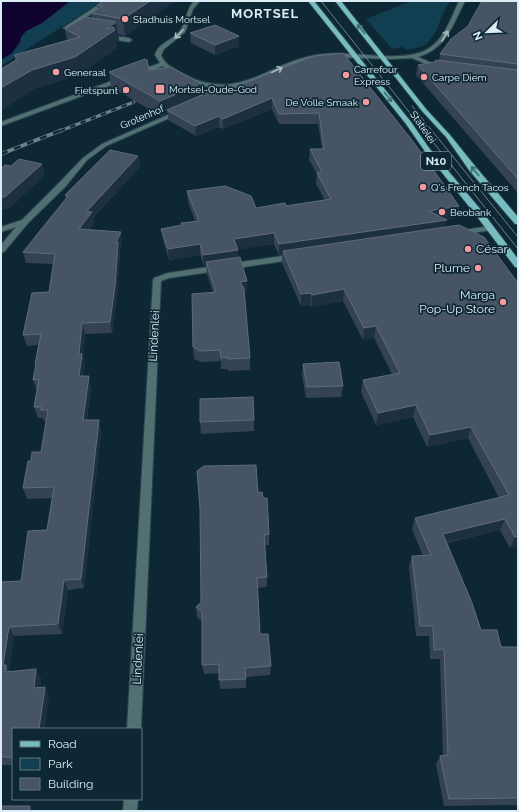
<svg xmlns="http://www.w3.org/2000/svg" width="519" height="812" font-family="Raleway,sans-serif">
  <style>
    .green { fill: #113e51 }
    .water { fill: #10032f }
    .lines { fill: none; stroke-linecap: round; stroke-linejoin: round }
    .minor-casing { stroke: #2a444f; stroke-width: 2 }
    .primary-casing { stroke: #2a444f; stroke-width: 2 }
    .minor { fill: #507072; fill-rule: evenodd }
    .primary { fill: #77bcc1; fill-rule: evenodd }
    .tram { stroke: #6b818b; stroke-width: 1 }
    .rail-far1-casing { stroke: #6b818b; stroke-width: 3 }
    .rail-casing { stroke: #6b818b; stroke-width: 3.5 }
    .rail-far1 { stroke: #0d2834; stroke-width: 2; stroke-dasharray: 5.5; stroke-linecap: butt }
    .rail { stroke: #0d2834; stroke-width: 2.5; stroke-dasharray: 7; stroke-linecap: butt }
    .wall { fill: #354255 }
    .shaded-wall { fill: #1d3041 }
    .building { fill: #475466; stroke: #5e6c7d }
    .oneway { stroke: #3d6b73 }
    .oneway2 { stroke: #a5bbc1 }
    .poi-dot { fill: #f49b9f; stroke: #0d2834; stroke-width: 1.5 }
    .labels { text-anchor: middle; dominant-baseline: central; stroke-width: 3.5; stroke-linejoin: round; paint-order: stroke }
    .far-poi-label { font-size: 10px; fill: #ddedf5; stroke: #0d2834; text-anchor: start }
    .far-street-label { font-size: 10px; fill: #ddedf5; stroke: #0d2834 }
    .shield { fill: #0d2834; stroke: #9fb2bb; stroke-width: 1 }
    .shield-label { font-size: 11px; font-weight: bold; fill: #ddedf5 }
    .poi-label { font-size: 12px; fill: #ddedf5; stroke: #0d2834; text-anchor: end }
    .street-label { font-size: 12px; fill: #ddedf5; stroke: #0d2834 }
    .far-district-label { font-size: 13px; font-weight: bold; letter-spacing: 1px; fill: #ddedf5; stroke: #0d2834 }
  </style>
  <rect width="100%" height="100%" fill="#0d2834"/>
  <path class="green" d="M70,1H102L1,66V60L12,53L20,42L21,37L26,31L42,23Z
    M411,1H451C434,21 442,46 407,50L402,47L392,49L366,19Z"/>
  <path class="water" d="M1,1H70L42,23L26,31L21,37L20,42L12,53L1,60Z"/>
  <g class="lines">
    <g class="minor-casing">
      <path id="minor" d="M104,1H111L71,27L81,30V32L63,28Z
        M194,1H200L193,9L185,32L164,49L161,55C164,64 175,70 183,74C242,105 269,59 324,54C353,51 401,63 426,50C444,41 451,18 459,1H465C452,26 447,48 418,57L441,67V69H437L412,58L391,59L325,57L297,63L252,84L222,89L197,85L175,74L163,66L1,126V122L160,63L155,55C159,42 172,41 179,32C187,23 185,11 194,1Z
        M107,35L129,38L132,40L129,42L105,38L104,37Z
        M179,110L181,111V113L106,146L87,160L65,187L28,223L4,252H1V245L16,227L1,232V227L22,220L59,183L83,158L102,144Z
        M490,226L494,228L493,230L457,235L453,233L457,231Z
        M295,254L299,257L298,259L169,278L161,281L141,729H127L153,280L154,278L168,273Z
        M124,799H138L137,811H123Z"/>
    </g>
    <g class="primary-casing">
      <path id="primary" d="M308,1H314L411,122L429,148L481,210L518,259V268L515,267L475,214L424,150L406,124Z
        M335,1H341L426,109L450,135L475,166L518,217V224H515L469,170L446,137L422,111Z"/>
    </g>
    <use href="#minor" class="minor"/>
    <use href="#primary" class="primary"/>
    <path class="tram" d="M321,1L518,249
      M412,106L518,237"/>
    <g class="rail-far1-casing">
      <path id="rail-far1" d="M60,131L134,102"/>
    </g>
    <g class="rail-casing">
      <path id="rail" d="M1,154L62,130"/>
    </g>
    <use href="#rail-far1" class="rail-far1"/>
    <use href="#rail" class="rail"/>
  </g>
  <path class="wall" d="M104,1H175L125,36L118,34L119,40L116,42L117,48L79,75L36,88L15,61L14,55L67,40L65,29L92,18L91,13L98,9L97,5Z
    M518,1V193L416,75L418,65L434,62L439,60L440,54L468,26Z
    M190,33L239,46L215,55L191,43Z
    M314,56L457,218L446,219V227L459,225L518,546L510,548L500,530L447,543L481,630L501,647H518V805L444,806L436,764L440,756H443L440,659H430L429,636H416L409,567L412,556H423L412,529L415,518L499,498L468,438L427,447L413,417L376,425L361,392L363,380L392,374L374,338L363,340L343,301L311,307L310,305L301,306L282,263V255H279L274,244L237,249L238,258L247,281V292L244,293L250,358V370L228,371V369H221V361L201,362L194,359L193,347L213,292L207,274L206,266H204L200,255L169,260L163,240L161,229L182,225L181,223L195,221L188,202L187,191L256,208L286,206L325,200L316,184L317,174L309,160L310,149H322L318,124H279L272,109L223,129L219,127L196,136L168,120V114L161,116L111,87L109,72L149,70L200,83V96L214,95Z
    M138,156L140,167L93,218L94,223L89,230L122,243L120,250V253L117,297L112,333L85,334L83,356L85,365L83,376L91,387L87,420H99L101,431L84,588L68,590L62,634L14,636L9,669L10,671L41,678L40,687H45L49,696L13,729V765H1V582L21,581L47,530L53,498L27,499L23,488L31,461L41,452L46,421H44L43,418H38L34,407L37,391L33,380L36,368L35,364L38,345L27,346L23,335L49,292L53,264L26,263L23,252L66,199L65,195Z
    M303,364L343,386L341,397L306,398L302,375Z
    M254,420V431L201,434L200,422Z
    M258,493L263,498L269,534V545H265L267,577V587L257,588L260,634L271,666L270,675L246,677V688L220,689L219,673L204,674L202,665V621L197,617L196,607L201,602Z"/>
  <path class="shaded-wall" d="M150,1H175L125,36L123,19Z
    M116,22L119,40L116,42L117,48L79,75L36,88L1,111V88L32,70L106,29Z
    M239,36V46L215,55V45Z
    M200,83V98L167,110L168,114L161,116L160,101Z
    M272,98V109L223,129V119Z
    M219,116V127L196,136L195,126Z
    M138,156L140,167L93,218L94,223L82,240L79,229L87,211Z
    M42,164L45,175L10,208L2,210L3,213L1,214V198Z
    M459,206L457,218L427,222L429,211Z
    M447,220L445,231L283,251L282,255H279V244Z
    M121,232L122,243L120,250V253L117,297L112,333L110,322L116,242Z
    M274,233V244L235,250L234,239Z
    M200,244V255L169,260L168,249Z
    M238,250V261L206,262V266H204L203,255Z
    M247,281V292L240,293V282Z
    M344,289L343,301L311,307L312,295Z
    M311,293L310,305L301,306V294Z
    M82,323L85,334L83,356L85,365L81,387L79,376V354Z
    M376,326L374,338L363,340L364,328Z
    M89,376L91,387L85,431L83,420Z
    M416,405L413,417L376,425L378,413Z
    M99,420L101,431L84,588L81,579Z
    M471,427L468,438L427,447L430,435Z
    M505,519L500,530L439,544L443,534Z
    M518,536V546L510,548L515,537Z
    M64,580L68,590L62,634L58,624Z
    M9,627L14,636L9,669L12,674L6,672L3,665Z
    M36,669L41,678L39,696L34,688Z
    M45,687L49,696L45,729H39Z
    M30,806L35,811H29Z"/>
  <path class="building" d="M104,1H150L123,19L91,13L102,6L97,5Z
    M482,1H518V64L440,54L451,39L468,26Z
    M85,17L116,22L106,29L113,27L115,30L75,57L32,70L1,88V69L18,59L14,55L80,37L65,29Z
    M215,25L239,36L215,45L190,33Z
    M343,53L415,144L459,206L429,211L447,220L279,244L274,233L234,239L238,250L203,255L200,244L168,249L161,229L182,225L181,223L199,221L187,191L225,186L251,196L256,208L285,203L286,206L331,199L317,173L322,172L310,149H324L319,113L279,114L272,98L223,119L219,116L195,126L167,110L204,94L207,91L214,95L314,56Z
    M145,59L147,60L149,70L171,67L200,83L198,85L160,101L109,72Z
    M436,60L518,70V179L418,65L434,62Z
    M110,150L138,156L87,211L92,212L79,229L121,232L116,242H118L115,286L110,322L82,323L79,354H82L79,376H89L83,420H99L81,579L64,580L58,624L9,627L3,665H6V672L36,669L34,688L45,687L39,729H13V757H1V582L21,581L28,531L47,530L54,487L23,488L28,461H31L32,452H41L48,410H41V407H34L39,379L33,380L36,364H35L41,334L23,335L32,293L49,292L55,254L23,252L68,196L65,195Z
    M19,159L42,164L6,196L1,198V168L5,165L11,166Z
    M459,225L484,237L518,283V536L515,537L505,519L443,534L472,603L481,630H497L501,647H518V798L449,799L440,756L448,755L444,649L434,650L433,626H420L412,556L431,555L415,518L509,495L471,427L430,435L416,405L378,413L363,380L400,373L376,326L364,328L344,289L312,295L311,293L301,294L283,251Z
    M240,257L247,281L240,282L244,289L250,358L228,359V357L221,358L220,350L200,351L193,347L192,294L216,292L206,262Z
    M339,362L343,386L307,387L303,364Z
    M253,397L254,420L200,422V399Z
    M256,465L258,493L262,492L263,498H267L269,534L264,535L267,577L257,578L260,634H268L271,666L245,668L246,679L219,680V664L202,665V612L196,607L201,602L200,509L197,471L204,466Z
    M1,806H30L29,811H1Z"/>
  <defs><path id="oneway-shaft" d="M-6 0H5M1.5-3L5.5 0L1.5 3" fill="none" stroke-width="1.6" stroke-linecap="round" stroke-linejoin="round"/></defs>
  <g class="oneway">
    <use href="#oneway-shaft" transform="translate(361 29) rotate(-129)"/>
    <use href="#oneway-shaft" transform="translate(388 97) rotate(51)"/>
    <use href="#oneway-shaft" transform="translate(475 171) rotate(-129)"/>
  </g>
  <g class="oneway2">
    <use href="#oneway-shaft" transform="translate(179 34) rotate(134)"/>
    <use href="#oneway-shaft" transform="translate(445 36) rotate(-59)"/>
    <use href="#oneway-shaft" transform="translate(277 70) rotate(-25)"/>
  </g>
  <g class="poi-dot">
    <circle cx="125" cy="19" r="4"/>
    <circle cx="56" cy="72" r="4"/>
    <circle cx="346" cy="75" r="4"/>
    <circle cx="424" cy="77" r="4"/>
    <rect x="155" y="84" width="10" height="10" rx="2"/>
    <circle cx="126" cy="90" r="4"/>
    <circle cx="366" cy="102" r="4"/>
    <circle cx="423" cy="187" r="4"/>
    <circle cx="442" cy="212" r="4"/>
    <circle cx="468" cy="249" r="4"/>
    <circle cx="478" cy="268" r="4"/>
    <circle cx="503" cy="302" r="4"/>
  </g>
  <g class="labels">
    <g class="far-poi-label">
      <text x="133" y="19">Stadhuis Mortsel</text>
      <text x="354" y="69">Carrefour<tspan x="354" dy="12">Express</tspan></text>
      <text x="64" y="72">Generaal</text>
      <text x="432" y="77">Carpe Diem</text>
      <text x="169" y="89">Mortsel-Oude-God</text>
      <text x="118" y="90" text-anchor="end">Fietspunt</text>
      <text x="358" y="102" text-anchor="end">De Volle Smaak</text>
      <text x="431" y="187">Q's French Tacos</text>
      <text x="450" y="212">Beobank</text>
    </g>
    <g class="far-street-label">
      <text transform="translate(142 117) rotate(-23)">Grotenhof</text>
      <text transform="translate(423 127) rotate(55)">Statielei</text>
    </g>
    <rect class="shield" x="421" y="152" width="30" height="18" rx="3"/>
    <g class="shield-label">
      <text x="436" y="161">N10</text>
    </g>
    <g class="poi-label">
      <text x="476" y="249" text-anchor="start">César</text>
      <text x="470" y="268">Plume</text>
      <text x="495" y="295">Marga<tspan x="495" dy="14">Pop-Up Store</tspan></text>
    </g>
    <g class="street-label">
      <text transform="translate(154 336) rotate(-87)">Lindenlei</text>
      <text transform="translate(138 659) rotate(-87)">Lindenlei</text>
    </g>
    <g class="far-district-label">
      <text x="265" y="13">MORTSEL</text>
    </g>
  </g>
  <rect width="519" height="812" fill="none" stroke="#ddedf5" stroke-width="4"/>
  <rect x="12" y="728" width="130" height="72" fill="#0d2834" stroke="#607781"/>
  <rect x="20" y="741" width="20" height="6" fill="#77bcc1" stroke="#607781"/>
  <text x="48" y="748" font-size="12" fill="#ddedf5">Road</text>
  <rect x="20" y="758" width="20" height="12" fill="#113e51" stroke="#607781"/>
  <text x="48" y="768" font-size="12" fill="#ddedf5">Park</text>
  <rect x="20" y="778" width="20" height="12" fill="#475466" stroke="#607781"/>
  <text x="48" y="788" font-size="12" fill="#ddedf5">Building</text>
  <g transform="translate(487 32) rotate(247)" stroke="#0d2834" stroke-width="3" paint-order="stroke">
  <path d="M0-3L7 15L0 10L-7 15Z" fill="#ddedf5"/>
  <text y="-6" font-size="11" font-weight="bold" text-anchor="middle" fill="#ddedf5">N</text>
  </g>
</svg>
